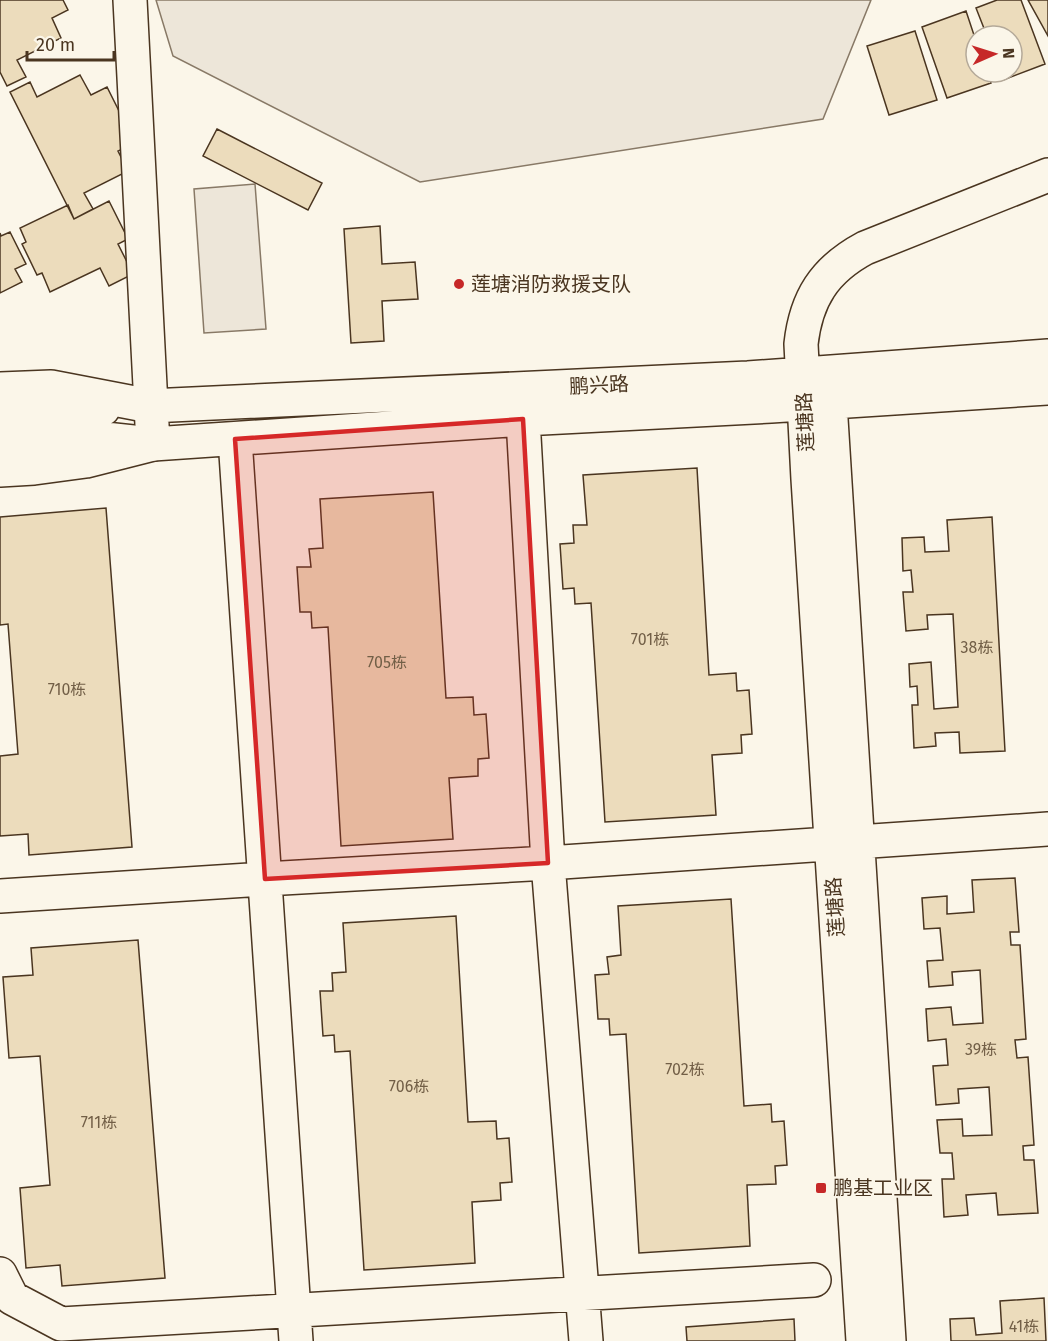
<svg xmlns="http://www.w3.org/2000/svg" width="1048" height="1341" font-family="'Fira Sans','Noto Sans SC',sans-serif">
  <style>
    .green { fill: #ede6d9; stroke: #887966; stroke-width: 1.5 }
    .building { fill: #ecdcbc; stroke: #4a3520; stroke-width: 1.5 }
    .lines { fill: none; stroke-linecap: round; stroke-linejoin: round }
    .minor-casing { stroke: #4a3520; stroke-width: 36 }
    .major-casing { stroke: #4a3520; stroke-width: 36 }
    .minor { stroke: #fbf6e9; stroke-width: 33 }
    .major { stroke: #fbf6e9; stroke-width: 33 }
    .marked { fill: #d62828; fill-opacity: 0.2; stroke: #d62828; stroke-width: 4.5; stroke-linejoin: round }
    .poi-dot { fill: #c62828; stroke: #fbf6e9; stroke-width: 2 }
    .labels { text-anchor: middle; dominant-baseline: central; stroke-width: 4.5; stroke-linejoin: round; paint-order: stroke }
    .number-label { font-size: 16px; fill: #725f47 }
    .poi-label { font-size: 20px; fill: #4a3520; stroke: #fbf6e9; text-anchor: start }
    .street-label { font-size: 20px; fill: #4a3520; stroke: #fbf6e9 }
  </style>
  <rect width="100%" height="100%" fill="#fbf6e9"/>
  <path class="green" d="M156,0H871L823,119L420,182L173,56Z
    M255,184L266,329L204,333L194,189Z"/>
  <path class="building" d="M0,0H63L68,10L52,18L61,38L17,60L26,77L7,86L0,72Z
    M997,0H1021L1045,64L1003,80L1000,72H1012V36H987L976,8Z
    M1028,0H1048V36Z
    M966,11L976,41V72H987L991,83L947,98L922,27Z
    M915,31L937,100L889,115L867,46Z
    M80,75L91,95L107,87L135,143L118,151L128,171L84,193L93,209L74,219L10,92L30,82L37,97Z
    M217,129L322,183L308,210L203,156Z
    M109,201L128,239L118,244L133,274L109,286L100,268L50,292L42,273L37,275L22,244L26,242L20,228L68,205L74,219Z
    M380,226L382,264L415,262L418,299L382,301L384,341L351,343L344,229Z
    M10,232L26,264L15,269L22,282L0,293V233L1,236Z
    M697,468L709,675L736,673L737,691L749,690L752,734L741,735L742,753L712,755L716,815L605,822L591,603L575,604L574,588L563,589L560,544L574,543L573,525H587L583,475Z
    M433,492L446,698L473,697L474,715L486,714L489,758L478,759V776L449,778L453,839L341,846L328,627L312,628L311,612H300L297,567H311L309,549L323,548L320,499Z
    M106,508L132,847L29,855L28,834L0,836V756L18,754L8,624L0,625V517Z
    M992,517L1005,751L960,753L959,732L935,733L936,746L914,748L912,705H918L917,686L910,687L909,664L931,662L934,709L958,707L953,614L927,615L928,629L906,631L903,592H913L911,570L903,571L902,538L924,537L925,552L949,551L947,520Z
    M1015,878L1019,932H1010L1011,945H1020L1026,1039L1015,1040L1017,1058L1028,1057L1034,1145L1023,1146L1024,1160H1034L1038,1213L998,1215L996,1193L966,1195L968,1215L944,1217L942,1179H954L952,1153H940L937,1120L962,1119L963,1136L992,1135L989,1087L958,1089L959,1103L936,1105L933,1066L948,1065L946,1039L928,1041L926,1009L951,1007L953,1025L983,1023L980,970L952,972L953,985L929,987L927,961L943,960L940,928L924,929L922,898L947,896V914L974,912L972,880Z
    M731,899L744,1106L771,1104L772,1122L784,1121L787,1165L775,1166L776,1184L747,1185L750,1246L639,1253L626,1034L610,1035L609,1019H598L595,975L609,974L607,957L621,955L618,906Z
    M456,916L468,1122L496,1121L497,1139L509,1138L512,1182L500,1183L501,1200L472,1202L475,1263L364,1270L350,1051L335,1052L334,1035L323,1036L320,991H333L332,973L346,972L343,923Z
    M138,940L165,1278L62,1286L60,1265L26,1268L20,1188L50,1185L40,1056L9,1058L3,977L33,975L31,948Z
    M1044,1298L1046,1341H951L950,1319L974,1318L976,1335L1002,1333L1000,1301Z
    M794,1319L795,1341H687L686,1327Z"/>
  <g class="lines">
    <g class="minor-casing">
      <path id="minor" d="M130,0L153,444L523,419L771,406L1048,388
        M816,388L830,403L889,1341
        M150,406L748,378L1048,356
        M523,419L548,863L586,1341
        M235,439L296,1341
        M0,896L265,879L548,863L1048,829
        M0,1274L12,1298L61,1324L814,1280
        M863,1341L808,479L801,344C806,299 824,270 865,248L1048,175"/>
    </g>
    <g class="major-casing">
      <path id="major" d="M0,389L51,387L150,406
        M0,415L103,409
        M0,439L77,436L133,442
        M0,470L34,468L86,461L153,444"/>
    </g>
    <use href="#minor" class="minor"/>
    <use href="#major" class="major"/>
  </g>
  <path class="marked" d="M523,419L548,863L265,879L235,439Z"/>
  <g class="poi-dot">
    <circle cx="459" cy="284" r="6"/>
    <rect x="815" y="1182" width="12" height="12" rx="3"/>
  </g>
  <g class="labels">
    <g class="number-label">
      <text x="650" y="639">701栋</text>
      <text x="977" y="647">38栋</text>
      <text x="387" y="662">705栋</text>
      <text x="67" y="689">710栋</text>
      <text x="981" y="1049">39栋</text>
      <text x="685" y="1069">702栋</text>
      <text x="409" y="1086">706栋</text>
      <text x="99" y="1122">711栋</text>
      <text x="1024" y="1326">41栋</text>
    </g>
    <g class="poi-label">
      <text x="471" y="284">莲塘消防救援支队</text>
      <text x="833" y="1188">鹏基工业区</text>
    </g>
    <g class="street-label">
      <text transform="translate(599 385) rotate(-3)">鹏兴路</text>
      <text transform="translate(805 422) rotate(-93)">莲塘路</text>
      <text transform="translate(835 907) rotate(-94)">莲塘路</text>
    </g>
  </g>
  <g transform="translate(994 54) rotate(87)"><circle r="28" fill="#fbf6e9" stroke="#b4a999" stroke-width="1.5"/>
  <path d="M0-4.5L10 22L0 15L-10 22Z" fill="#c62828"/>
  <text y="-9" font-size="16" font-weight="bold" text-anchor="middle" fill="#4a3520">N</text>
  </g>
  <path d="M27 51v9h87v-9" fill="none" stroke="#4a3520" stroke-width="3"/>
  <text x="36" y="51" font-size="18" fill="#4a3520" stroke="#fbf6e9" stroke-width="4.5" paint-order="stroke">20 m</text>
</svg>
